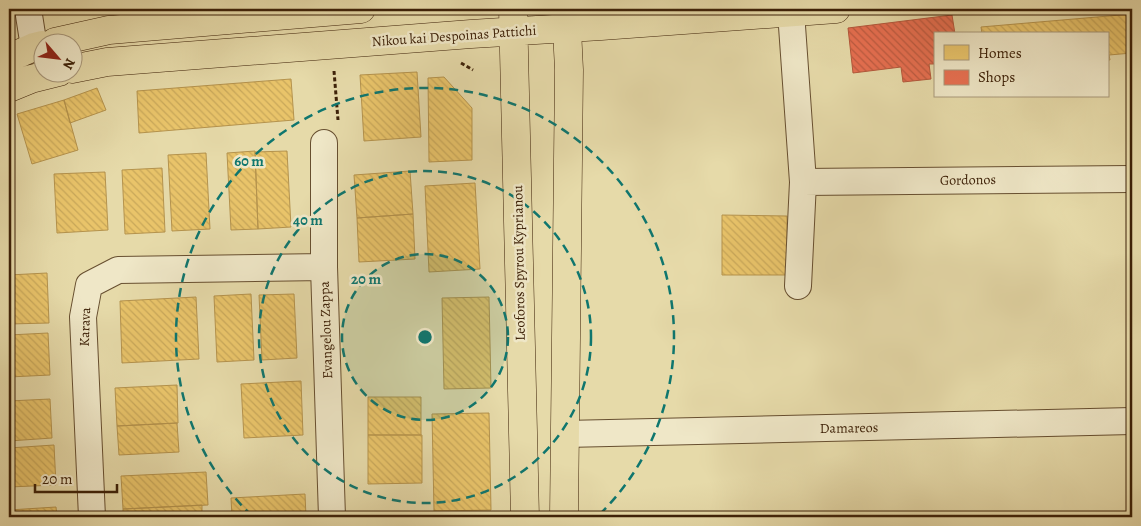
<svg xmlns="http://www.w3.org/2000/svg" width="1141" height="526" font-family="Alegreya,serif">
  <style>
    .homes { fill: url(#homes-back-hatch); stroke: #b5934d }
    .shops { fill: url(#shops-back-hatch); stroke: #b4583b }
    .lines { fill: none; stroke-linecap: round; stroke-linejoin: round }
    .minor-casing { stroke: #674f30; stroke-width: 28 }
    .primary-casing { stroke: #3d2108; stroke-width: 29 }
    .path { stroke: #3d2108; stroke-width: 3; stroke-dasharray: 4 2.5; stroke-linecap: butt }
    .minor { stroke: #efe7c7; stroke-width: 26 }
    .primary { stroke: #e6daa9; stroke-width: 28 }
    .ring { fill: none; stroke: #0f766e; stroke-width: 2.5; stroke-dasharray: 9 6 }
    .labels { text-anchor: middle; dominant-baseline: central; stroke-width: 5; stroke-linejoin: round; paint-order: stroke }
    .street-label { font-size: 14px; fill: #3d2108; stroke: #efe7c7 }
    .centre { fill: #0f766e; stroke: #efe7c7; stroke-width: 2.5 }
    .ring-label { font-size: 15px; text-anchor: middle; font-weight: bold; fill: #0f766e; stroke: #efe7c7; stroke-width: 5; stroke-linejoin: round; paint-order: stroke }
  </style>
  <defs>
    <pattern id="homes-back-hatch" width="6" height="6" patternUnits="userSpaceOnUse" patternTransform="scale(1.25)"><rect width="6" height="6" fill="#e9c46a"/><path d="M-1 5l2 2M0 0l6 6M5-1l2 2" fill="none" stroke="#c9a85a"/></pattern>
    <pattern id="shops-back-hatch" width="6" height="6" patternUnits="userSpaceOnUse" patternTransform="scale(1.25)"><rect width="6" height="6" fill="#e76f51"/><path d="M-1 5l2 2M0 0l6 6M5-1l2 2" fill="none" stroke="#bc5b41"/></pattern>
  </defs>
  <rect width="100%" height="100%" fill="#e6daa9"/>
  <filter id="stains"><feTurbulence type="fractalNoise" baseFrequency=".004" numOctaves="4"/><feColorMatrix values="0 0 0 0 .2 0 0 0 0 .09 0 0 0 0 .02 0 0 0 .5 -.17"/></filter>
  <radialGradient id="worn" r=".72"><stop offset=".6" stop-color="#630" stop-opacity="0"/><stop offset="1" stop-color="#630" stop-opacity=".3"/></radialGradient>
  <path class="homes" d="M1132,14V53L1109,55L1110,60H1107V34H982L981,27Z
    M417,72L421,137L364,141L360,75Z
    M444,77L472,108V160L429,162L428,78Z
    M291,79L294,120L139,133L137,91Z
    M97,88L106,110L70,123L64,100Z
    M64,100L78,150L32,164L17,114Z
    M255,151L258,229L231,230L227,153Z
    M287,151L291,227L258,229L255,152Z
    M206,153L210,229L172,231L168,155Z
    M162,168L165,232L125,234L122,170Z
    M410,171L413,214L357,218L354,175Z
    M105,172L108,230L57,233L54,174Z
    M475,183L480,269L429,272L425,186Z
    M413,214L415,259L359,262L357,218Z
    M722,215L787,216V275H722Z
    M47,273L49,323L9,324V275Z
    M251,294L254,360L217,362L214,296Z
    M294,294L297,358L262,360L259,295Z
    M196,297L199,359L122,363L120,301Z
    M489,297L491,388L444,389L442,298Z
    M48,333L50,375L9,377V335Z
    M301,381L303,435L244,438L241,384Z
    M177,385L178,423L117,426L115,388Z
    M368,397H421V435H368Z
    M50,399L52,438L9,441V401Z
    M489,413L491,510L434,511L432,414Z
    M177,423L179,452L119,455L117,426Z
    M368,435H422V483L368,484Z
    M54,445L56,485L9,487V448Z
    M206,472L208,505L123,509L121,476Z
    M305,494L306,517H232L231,498Z
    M202,505V517H123V509Z
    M56,507L57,517H9V510Z"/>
  <path class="shops" d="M952,15L955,34H935V64H929L931,79L903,82L901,67L853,73L848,28Z"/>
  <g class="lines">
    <g class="minor-casing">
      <path id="minor" d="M28,9L34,47
        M791,12L803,182L798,286
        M324,143V267L332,517
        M803,182L1132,179
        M565,434L1132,421
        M92,517L83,317L89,285L118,270L324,267"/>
    </g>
    <g class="primary-casing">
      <path id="primary" d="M513,9L525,517
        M55,42L109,30L361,9
        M9,58L34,47L42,45
        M72,69L107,62L471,34L601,26L836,9
        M9,88L31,79L59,72
        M564,517L569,70L566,9"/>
    </g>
    <path class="path" d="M461,63L473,70
      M334,71L338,120"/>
    <use href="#minor" class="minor"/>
    <use href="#primary" class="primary"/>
  </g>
  <circle cx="425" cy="337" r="83" fill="#0f766e" fill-opacity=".12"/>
  <g class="ring">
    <circle cx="425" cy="337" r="83"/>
    <circle cx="425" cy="337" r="166"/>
    <path d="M252 516A249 249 0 1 1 598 516"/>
  </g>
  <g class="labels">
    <g class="street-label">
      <text transform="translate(454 36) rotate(-4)">Nikou kai Despoinas Pattichi</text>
      <text transform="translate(968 180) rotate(-1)">Gordonos</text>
      <text transform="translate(519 263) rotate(-91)">Leoforos Spyrou Kyprianou</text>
      <text transform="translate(85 327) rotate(-88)">Karava</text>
      <text transform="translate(326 330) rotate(-92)">Evangelou Zappa</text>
      <text transform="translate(849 428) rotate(-1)">Damareos</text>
    </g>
  </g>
  <circle cx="425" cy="337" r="8" class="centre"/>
  <g class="ring-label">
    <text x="249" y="166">60 m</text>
    <text x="308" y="225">40 m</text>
    <text x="366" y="284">20 m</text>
  </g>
  <rect width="1141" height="526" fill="none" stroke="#e6daa9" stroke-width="30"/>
  <rect x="10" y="10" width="1121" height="506" fill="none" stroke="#3d2108" stroke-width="2.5"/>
  <rect x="15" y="15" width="1111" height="496" fill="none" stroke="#3d2108"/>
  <rect x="934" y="32" width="175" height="65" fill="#efe7c7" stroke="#a8987b"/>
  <rect x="944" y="45" width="25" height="15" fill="#e9c46a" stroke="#a8987b"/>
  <text x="978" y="58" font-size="15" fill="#3d2108">Homes</text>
  <rect x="944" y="70" width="25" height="15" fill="#e76f51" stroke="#a8987b"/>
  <text x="978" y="82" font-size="15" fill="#3d2108">Shops</text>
  <g transform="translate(58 58) rotate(118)"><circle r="24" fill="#efe7c7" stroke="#a8987b"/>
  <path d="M0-4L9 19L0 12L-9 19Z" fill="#8f2418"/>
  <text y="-8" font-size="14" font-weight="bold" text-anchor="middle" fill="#3d2108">N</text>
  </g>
  <path d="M35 484v8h82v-8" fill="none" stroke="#3d2108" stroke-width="2.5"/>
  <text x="42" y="484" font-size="15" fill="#3d2108" stroke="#efe7c7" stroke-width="4" paint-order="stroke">20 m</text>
  <rect width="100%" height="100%" filter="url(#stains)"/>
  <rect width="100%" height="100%" fill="url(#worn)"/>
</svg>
